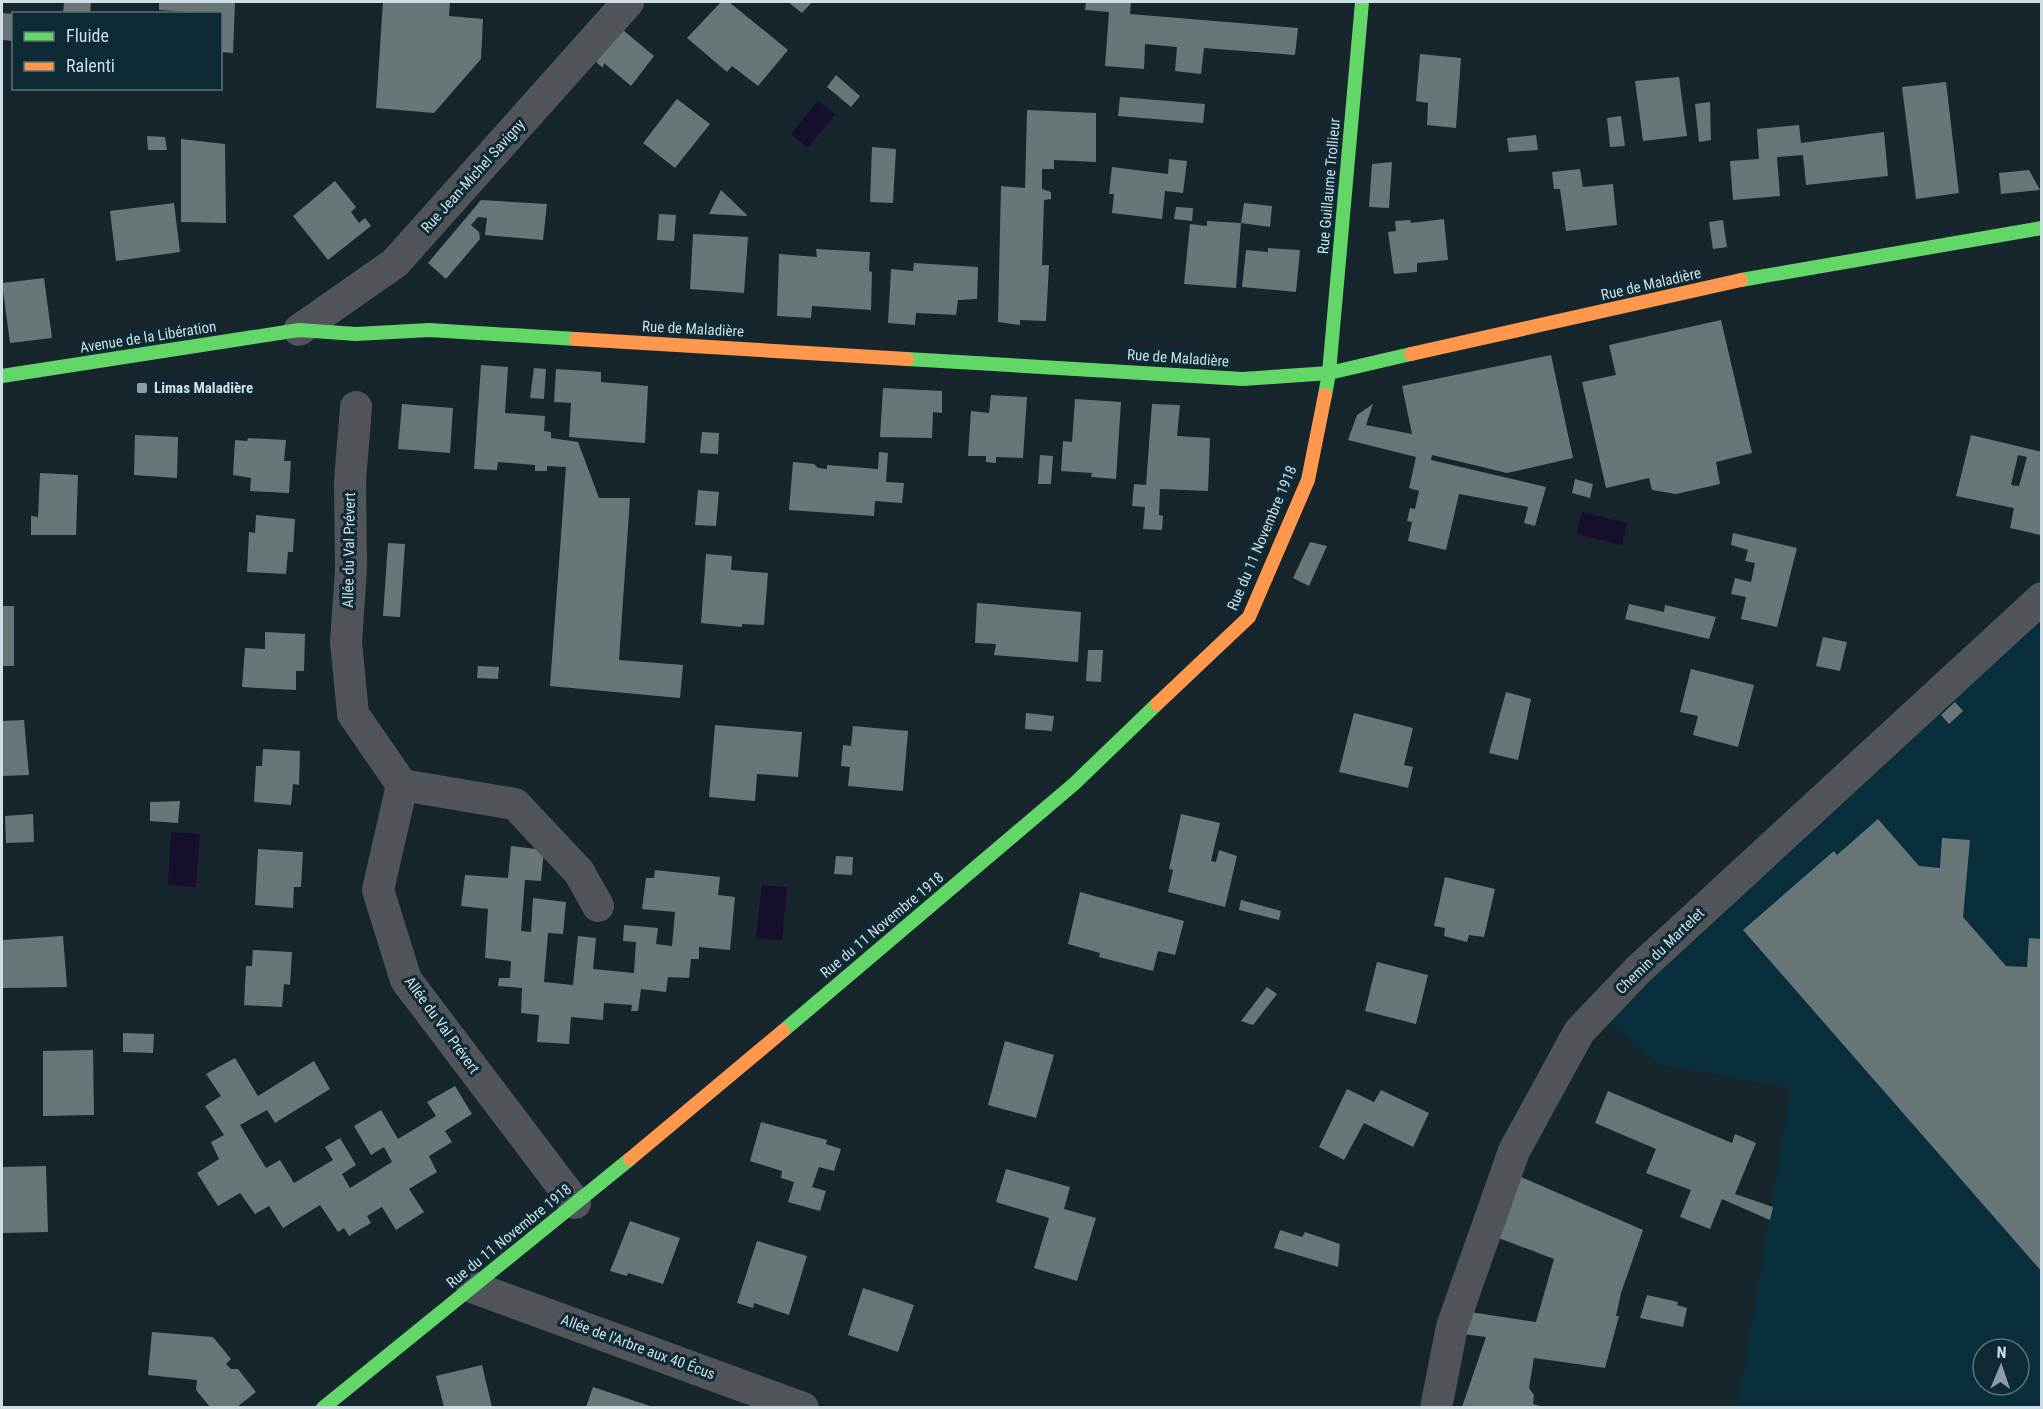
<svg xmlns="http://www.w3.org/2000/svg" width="2043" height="1409" font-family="'Roboto Condensed',sans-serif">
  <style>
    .built { fill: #0a2f3c; fill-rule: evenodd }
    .water { fill: #170e2d }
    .building { fill: #687678; fill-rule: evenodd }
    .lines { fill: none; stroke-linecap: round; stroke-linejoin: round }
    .street { stroke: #515559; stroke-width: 32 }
    .fast { stroke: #63d668; stroke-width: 14 }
    .slow { stroke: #ff974d; stroke-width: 14 }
    .poi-dot { fill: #8e9ea4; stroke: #0e2a35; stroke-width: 2 }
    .labels { text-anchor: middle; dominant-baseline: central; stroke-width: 6; stroke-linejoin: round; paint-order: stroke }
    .street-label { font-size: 15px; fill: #cedee5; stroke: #0e2a35 }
    .poi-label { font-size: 15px; font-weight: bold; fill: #cedee5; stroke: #0e2a35; text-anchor: start }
  </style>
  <rect width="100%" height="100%" fill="#17262c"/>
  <path class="built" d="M2041,596V1407H1735L1745,1367L1791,1088L1658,1064L1597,1013ZM1983,1349H2019V1385H1983Z"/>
  <path class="water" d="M818,101L835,114L808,148L791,134Z
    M1582,512L1627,523L1622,545L1576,534Z
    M171,832L200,834L196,887L168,885Z
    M762,885L787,887L782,940L756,938Z"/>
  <path class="building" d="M64,2H91L90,14H63Z
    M159,2H235L233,53L220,52V14L159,10Z
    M383,2H450L449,16L483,19L481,59L434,113L376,108Z
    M721,2H729L788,50L758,86L732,66L727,72L687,38Z
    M788,2H812L802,13Z
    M1086,2H1131L1130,14L1298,28L1295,55L1204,48L1201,74L1175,71L1177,47L1145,44L1144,69L1105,66L1109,12L1085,10Z
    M2,13L14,14V41L2,40Z
    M623,30L654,56L631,86L604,63L603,68L596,62Z
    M1420,54L1461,58L1456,128L1427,125L1428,103L1416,101Z
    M836,75L860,96L851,107L827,87Z
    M1679,77L1687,136L1643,141L1635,81Z
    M1946,82L1959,193L1916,199L1902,87Z
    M1120,97L1205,104L1203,123L1118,116Z
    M677,99L710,124L675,168L643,143Z
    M1710,102L1711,140L1699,142L1695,104Z
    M1027,110L1096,113V162L1054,160V169H1042V189L1051,192V199L1044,200L1042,265H1049L1046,321L1020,320V325L998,322L1001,186L1025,188Z
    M1621,116L1625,146L1610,147L1607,118Z
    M1799,125L1801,143L1884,132L1888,176L1806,185L1803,155L1777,157L1780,196L1733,200L1730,161L1759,159L1757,129Z
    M1536,135L1538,150L1509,152L1507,138Z
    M147,136L165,137L167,150H148Z
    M181,139L225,144L226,223L181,222Z
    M872,147L896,149L893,203L870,202Z
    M1169,159L1187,161L1183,193L1165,191L1162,219L1112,213L1114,194H1109L1112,167L1168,174Z
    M1392,162L1389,208L1369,207L1372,164Z
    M1580,169L1583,187L1613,184L1617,225L1566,231L1560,189H1554L1552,172Z
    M2029,170L2040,190L2001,194L1999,173Z
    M335,181L356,207L351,212L359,223L365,218L371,226L328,260L293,216Z
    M721,190L748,216L709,214Z
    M481,200L547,204L543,240L485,235L487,218L478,217L471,225L479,232L480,239L446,279L428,263Z
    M174,203L180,252L116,261L110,211Z
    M1244,203L1272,206L1270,227L1241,223Z
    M1176,207L1193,208L1192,221L1174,219Z
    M659,214L676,215L674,241L657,240Z
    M1444,219L1448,260L1417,263V272L1394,274L1388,232L1396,231L1395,221L1410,220L1411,223Z
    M1723,220L1727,247L1713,249L1709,222Z
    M1207,221L1241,223L1236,288L1184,284L1190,224L1207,226Z
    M693,234L748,237L744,293L690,289Z
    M1268,248L1300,250L1296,292L1242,287L1246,250L1268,252Z
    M816,249L870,252L869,271L872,272L871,310L812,306L811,318L777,316L779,254L817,257Z
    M914,263L978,267L977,299L958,300L956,315L916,313L915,325L888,323L891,269L913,271Z
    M44,278L52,338L10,343L2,283Z
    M1721,320L1752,453L1716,462L1720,484L1676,494L1652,490L1649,478L1606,488L1582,382L1616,375L1609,345Z
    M1551,355L1573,458L1507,473L1432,455L1431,460L1546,487L1535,526L1524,523L1528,507L1459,494L1446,550L1408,541L1412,522L1407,521L1410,508L1415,509L1419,491L1409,488L1416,457L1348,440L1357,415L1373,404L1366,425L1412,434L1402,386Z
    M481,365L508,367L505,413L545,416L544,431L551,432V438L578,442L599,498H630L619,660L683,665L680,698L550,686L566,467L547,466V471H535V465L498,462L497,470L474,469Z
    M534,368L546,369L544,399L530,398Z
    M556,369L601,372V382L648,386L645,443L569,437L571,403L554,402Z
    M883,388L942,391V413L933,412L932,438L880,437Z
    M991,395L1027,397L1023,458L996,457V463L986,462V456H968L971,411L989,413Z
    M1075,399L1121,402L1116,479L1091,477L1092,473L1061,471L1063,441L1072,442Z
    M402,404L453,408L450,453L398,449Z
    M1152,404L1180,405L1177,436L1210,438L1208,491L1160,489L1159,515L1163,516L1162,530L1143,529L1145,507L1132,506L1134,484L1146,485Z
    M702,432L719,433L718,454L700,453Z
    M135,435L178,437L177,478L134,475Z
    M1971,435L2042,452L2040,535L2010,528L2014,508L1956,496ZM2018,455L2027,457L2019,486L2011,485Z
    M248,438L286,440L284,461H291L289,493L250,491L251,478L233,475L235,440L247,441Z
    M879,452L888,453L886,482L904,483L902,503L875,501L874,516L789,510L793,462L814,464L818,468L827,469V465L878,469Z
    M1040,455L1053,456L1051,484H1038Z
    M40,473L78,475L76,535H31V516L38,517Z
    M1575,479L1593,484L1590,498L1572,493Z
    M698,490L719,492L716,526L695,525Z
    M256,515L295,519L293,552H288L286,574L247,572L249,532L255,533Z
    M1733,533L1797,548L1777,627L1741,619L1746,597L1731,594L1735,578L1751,582L1755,563L1745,561L1748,550L1731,545Z
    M1310,542L1327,546L1309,586L1293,578Z
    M388,543L405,544L400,617L383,616Z
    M706,554L732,556L731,570L768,573L764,625L742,624V627L701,623Z
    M977,603L1081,612L1078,662L994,655L996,644L975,643Z
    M1629,604L1664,612L1665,605L1716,617L1709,639L1625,619Z
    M2,606H14V666H2Z
    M265,632L305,634L304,671H296V690L242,687L245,648L265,649Z
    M1823,637L1847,642L1840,671L1816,666Z
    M1088,650H1103L1101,682L1086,681Z
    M478,666L499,667L498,679L477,678Z
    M1691,669L1754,685L1738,747L1693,735L1698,716L1680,712Z
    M1506,692L1531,699L1518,760L1489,753Z
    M1955,702L1963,711L1949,724L1941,715Z
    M1026,713L1054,716L1052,731L1025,729Z
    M1354,713L1413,728L1404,765L1413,767L1408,788L1339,772Z
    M24,720L29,775L2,776V721Z
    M715,725L802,732L798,777L757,774L755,801L709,797Z
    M853,726L908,731L903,791L848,786L850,767L841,766L843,745L851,746Z
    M263,749L300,751L299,785L293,784L291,805L254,802L256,766H262Z
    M180,801L178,823L150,821V802Z
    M33,814L34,842L6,843L5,816Z
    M1181,814L1220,823L1211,861L1216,862L1219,850L1237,856L1225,907L1168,892L1173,870L1169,869Z
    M1878,819L1919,866L1940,868L1942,838L1970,840L1963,917L2006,966L2027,967L2029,938L2042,939V1272L1743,930L1834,851L1837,855Z
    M511,846L544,850L541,881L525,880L521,931L531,932L533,898L566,902L563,934L548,933L544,982L573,985L578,936L596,938L593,969L634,973L636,942L623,941L624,925L658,928L656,944L672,946L675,912L642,909L646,878H654L655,870L720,877L718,895L735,897L730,950L699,947V959H691L689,978L668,977L666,992L641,989L638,1011H631L632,1005L604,1003L603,1020L571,1017L569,1044L537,1042L539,1015L521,1013L522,988L498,986L499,978H510L511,961L485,958L488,909L461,906L465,875L508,878Z
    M258,849L303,852L301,887H294L293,908L255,905Z
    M836,856L853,857L852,875L834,874Z
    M1445,877L1495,889L1484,937L1469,935L1467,942L1444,936L1445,928L1434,926Z
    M1080,892L1184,921L1175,955L1158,951L1153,971L1099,957L1100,953L1068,944Z
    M1241,900L1281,911L1279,920L1239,910Z
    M63,936L67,987L2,988V940Z
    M253,950L292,952L290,985L284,984L282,1007L244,1005L246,966H252Z
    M1377,962L1428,975L1416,1024L1365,1011Z
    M1267,987L1277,994L1253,1025L1241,1021Z
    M123,1033L154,1034L153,1053L123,1052Z
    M1005,1041L1054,1055L1036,1118L988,1105Z
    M93,1050L94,1115L43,1116V1051Z
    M235,1058L258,1096L314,1061L330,1089L275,1123L267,1110L240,1125L266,1168L280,1160L294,1183L333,1160L325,1147L340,1138L356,1165L342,1174L350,1188L392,1162L384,1147L371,1155L354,1126L381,1110L398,1139L436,1116L427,1102L455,1086L472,1114L445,1131L452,1142L429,1156L437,1172L409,1189L424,1212L396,1230L382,1207L367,1216L371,1223L349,1236L344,1228L338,1232L320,1205L283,1228L269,1206L255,1214L240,1193L218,1206L197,1173L219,1159L211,1142L224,1135L205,1106L221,1096L206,1074Z
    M1347,1089L1374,1102L1381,1090L1429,1113L1413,1147L1364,1123L1344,1160L1319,1147Z
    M1608,1091L1732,1143L1735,1134L1756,1143L1735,1194L1773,1207L1770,1220L1722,1199L1710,1229L1680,1217L1691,1190L1646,1173L1656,1149L1595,1123Z
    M761,1122L827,1140L826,1144L841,1149L834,1171L819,1167L812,1187L826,1191L820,1211L788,1202L794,1182L781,1178L782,1171L750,1161Z
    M46,1166L48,1232L2,1233V1167Z
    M1006,1169L1070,1187L1064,1209L1096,1218L1077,1281L1034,1268L1049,1218L996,1202Z
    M1521,1177L1643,1230L1621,1293L1616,1316H1619L1605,1368L1534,1358L1529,1388L1534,1395L1533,1404L1544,1407H1462L1486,1337L1463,1334L1470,1312L1536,1322L1554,1259L1496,1237Z
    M630,1221L680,1238L663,1284L628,1273L627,1276L610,1271Z
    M1280,1230L1302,1237L1305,1232L1340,1244L1338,1267L1274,1248Z
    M757,1241L807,1256L789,1315L754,1303L753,1308L737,1303Z
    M863,1288L914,1305L898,1352L848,1335Z
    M1647,1295L1678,1302L1677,1305L1687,1308L1683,1327L1640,1318Z
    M152,1332L213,1337L231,1359L226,1364L231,1369H238L256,1392L237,1407H210L196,1390L197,1380L148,1375Z
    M482,1365L492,1407H444L436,1376Z
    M593,1387L653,1407H586Z"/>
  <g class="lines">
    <path class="street" d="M299,330L395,263L628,2
      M356,407L350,481L351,569L346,642L353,714L402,785
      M575,1203L406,980L378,890L402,785L515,804L579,872L598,906
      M472,1287L803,1408
      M1436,1408L1452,1327L1514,1151L1579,1032L1639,969L2042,598"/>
    <path class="fast" d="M1741,280L2042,228
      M907,359L1243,379L1329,373L1411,354
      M2,376L299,330L356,334L429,330L576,339
      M1325,395L1329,373L1362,2
      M783,1031L1074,784L1157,704
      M323,1408L630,1159"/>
    <path class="slow" d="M576,339L907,359
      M1411,354L1741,280
      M1157,704L1249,617L1308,480L1325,395
      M630,1159L783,1031"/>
  </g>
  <rect class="poi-dot" x="136" y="382" width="12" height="12" rx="3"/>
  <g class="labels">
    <g class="street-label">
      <text transform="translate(473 176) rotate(-48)">Rue Jean-Michel Savigny</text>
      <text transform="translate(1329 186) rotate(-85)">Rue Guillaume Trollieur</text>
      <text transform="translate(1651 284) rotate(-13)">Rue de Maladière</text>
      <text transform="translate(693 329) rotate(3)">Rue de Maladière</text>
      <text transform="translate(148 337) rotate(-9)">Avenue de la Libération</text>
      <text transform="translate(1178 358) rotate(4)">Rue de Maladière</text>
      <text transform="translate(1262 538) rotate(-67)">Rue du 11 Novembre 1918</text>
      <text transform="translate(349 550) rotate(-89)">Allée du Val Prévert</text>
      <text transform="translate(882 925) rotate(-40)">Rue du 11 Novembre 1918</text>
      <text transform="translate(1660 951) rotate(-44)">Chemin du Martelet</text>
      <text transform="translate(442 1025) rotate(54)">Allée du Val Prévert</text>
      <text transform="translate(509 1236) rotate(-39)">Rue du 11 Novembre 1918</text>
      <text transform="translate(638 1347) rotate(20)">Allée de l'Arbre aux 40 Écus</text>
    </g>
    <g class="poi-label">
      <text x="154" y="388">Limas Maladière</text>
    </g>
  </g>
  <rect width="2043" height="1409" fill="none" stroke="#cedee5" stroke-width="6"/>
  <rect x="12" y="12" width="210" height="78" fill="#0e2a35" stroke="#5b727b" stroke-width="1.5"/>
  <rect x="24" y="32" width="30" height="9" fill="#63d668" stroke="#5b727b" stroke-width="1.5"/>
  <text x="66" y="42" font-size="18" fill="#cedee5">Fluide</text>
  <rect x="24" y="62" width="30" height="9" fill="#ff974d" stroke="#5b727b" stroke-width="1.5"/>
  <text x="66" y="72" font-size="18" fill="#cedee5">Ralenti</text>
  <g transform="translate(2001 1367) rotate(2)"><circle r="28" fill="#0e2a35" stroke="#5b727b" stroke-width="1.5"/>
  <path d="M0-4.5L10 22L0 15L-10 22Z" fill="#8e9ea4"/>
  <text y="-9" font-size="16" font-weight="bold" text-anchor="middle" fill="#cedee5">N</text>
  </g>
</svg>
